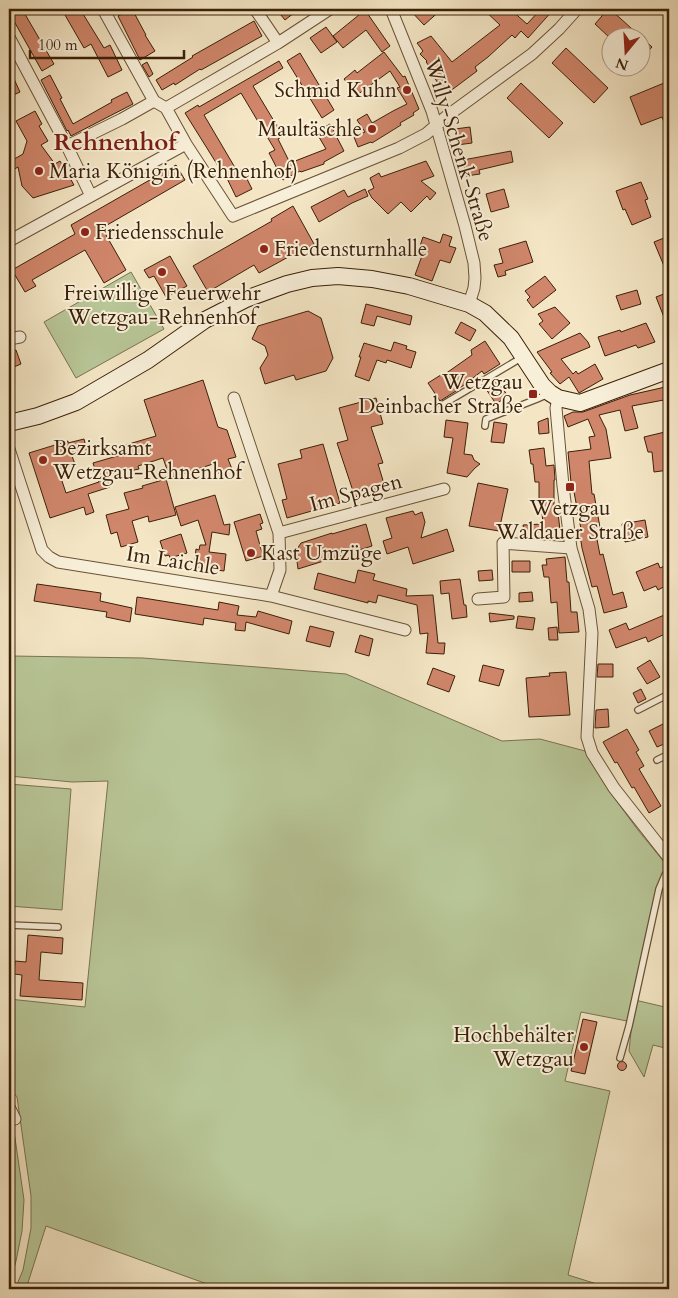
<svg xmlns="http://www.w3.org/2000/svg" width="678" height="1298" font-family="Cardo,serif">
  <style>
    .green { fill: #b8c697; stroke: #7a7350 }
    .building { fill: #d0866b; stroke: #3b2008 }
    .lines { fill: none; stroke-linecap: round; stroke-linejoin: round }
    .lane-casing { stroke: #695237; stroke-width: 8 }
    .street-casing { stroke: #695237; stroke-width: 13 }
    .secondary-casing { stroke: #3b2008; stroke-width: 18 }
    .lane { stroke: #f8efd9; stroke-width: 5.5 }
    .street { stroke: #f8efd9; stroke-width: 11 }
    .secondary { stroke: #f8efd9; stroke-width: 16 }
    .poi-dot { fill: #8f2418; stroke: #f8efd9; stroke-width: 2 }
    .labels { text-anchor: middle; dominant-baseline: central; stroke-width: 4; stroke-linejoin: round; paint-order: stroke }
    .poi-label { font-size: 21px; fill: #3b2008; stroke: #f8efd9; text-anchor: start }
    .street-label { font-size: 21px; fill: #3b2008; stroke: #f8efd9 }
    .quarter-label { font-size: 24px; font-weight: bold; fill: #7a1f14; stroke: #f8efd9 }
  </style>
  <rect width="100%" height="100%" fill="#f4e6c5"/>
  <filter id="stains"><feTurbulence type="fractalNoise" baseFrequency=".004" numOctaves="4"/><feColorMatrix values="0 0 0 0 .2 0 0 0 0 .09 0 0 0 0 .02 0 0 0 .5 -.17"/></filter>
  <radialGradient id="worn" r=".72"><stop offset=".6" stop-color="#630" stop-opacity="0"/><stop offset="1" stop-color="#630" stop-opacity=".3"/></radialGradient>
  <path class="green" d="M131,272L164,329L76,378L44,322Z
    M9,644H10L11,656L143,658L346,674L502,741L540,739L585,751L609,791L638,830L669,868L660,894L635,1000L669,1008V1049L653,1045L644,1077L629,1051L632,1022L581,1012L565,1081L610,1091L568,1275L613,1289H221L46,1226L26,1289H15L23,1270L31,1228V1196L17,1097L9,1087V1054L12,1044L9,1042V999L85,1007L108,781L72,782L9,776Z
    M9,784L71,789L62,910L9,906Z
    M9,1116L15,1138L24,1200L22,1231L16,1261L9,1288Z"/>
  <path class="building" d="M19,9H22L54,64L42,71L10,14Z
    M75,9H80L104,48L110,45L122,70L108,77L91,44L84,48L65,15Z
    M132,9L146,35H145L155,51L140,60L118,16Z
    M276,9H299L285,20Z
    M409,9H442L424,25Z
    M483,9H510L527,24L541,9H554L528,38L521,31L515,38L512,35L488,57L475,67L477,71L445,95L436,84L438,83L428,68L430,67L426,62L427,61L420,54L423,51L417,43L431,36L452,62L500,25Z
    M608,9H610L652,47L640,60V38H610L595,24Z
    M365,10L390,46L382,52L366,30L343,48L333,36Z
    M254,21L262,36L201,70L200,69L175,85L174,83L162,90L156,80L193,57L192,56Z
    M326,27L337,42L321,53L310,38Z
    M566,48L608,88L594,103L552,63Z
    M384,52L403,77L405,76L419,109L413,113L414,115L400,123L401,125L372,143L371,142L358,147L354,137L365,132L357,120L367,114L372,123L393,111L407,104L397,88L400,87L390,71L357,95L344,79L355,70L357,73Z
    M300,53L334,110L322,118L287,61Z
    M279,61L283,68L253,86L283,136L278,139L290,163L326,149L316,132L330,124L344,151L324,162V164L301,172L300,171L283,180L269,153L275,150L241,93L204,115L237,171L242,169L252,189L236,197L222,168L220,169L185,113L198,105L199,107Z
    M147,62L153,74L149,77L142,65Z
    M9,68L20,92L9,97Z
    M50,75L62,98L60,99L73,124L112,102L111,100L127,92L133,104L71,136L68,130L67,131L41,80Z
    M669,81V135L662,117L641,125L630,97Z
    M521,83L563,123L549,138L507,98Z
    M35,111L42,124L39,126L48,141L41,145L55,164L60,161L74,185L33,198L22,186L18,167L9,172V162L23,154L27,141L16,121Z
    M470,127L472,143L457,145L455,129Z
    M511,151L513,162L479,170L480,174L466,176L463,160Z
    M426,161L434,176L421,181L436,193L430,200L427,196L411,212L401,202L388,214L372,198L368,191L374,188L370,178L379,173L381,177Z
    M176,165L185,180L102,228L126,270L104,283L85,250L32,280L36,286L25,292L12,270L75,234L71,225Z
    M641,182L648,199L645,200L651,217L632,225L625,209L623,210L616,191Z
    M365,189L368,196L352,203L319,222L311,207L344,190L348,197Z
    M504,189L509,207L491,212L486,194Z
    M293,206L314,244L293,256L292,255L259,273L254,265L208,292L193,266L272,221L271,219Z
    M443,234L452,237L449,246L456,248L450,263L440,260L432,281L415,275L423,253L418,252L423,237L440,243Z
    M669,236V278L654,242Z
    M526,241L533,262L505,271L506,275L498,277L494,265L503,263L499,249Z
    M170,256L187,286L166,297L154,276L149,278L144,270Z
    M545,276L556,290L533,308L527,300L530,297L525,291Z
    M637,290L641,304L621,310L616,296Z
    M669,292V330L656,297Z
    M366,304L412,316L410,325L377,316L374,326L361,323Z
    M555,307L570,323L552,339L539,324L543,321L538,314Z
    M308,311L321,318L333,358L326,371L296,380L294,375L265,384L260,368L268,355L265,346L252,339L258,326Z
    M461,322L476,330L470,341L455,333Z
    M646,323L655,342L638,348L636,345L605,356L598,337L620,330L621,332Z
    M580,333L588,342L590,347L561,359L573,374L576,371L578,374L595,364L603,379L579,393L569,377L560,384L550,373L552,372L537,352Z
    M485,341L500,364L484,374L482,371L456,391L440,401L428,383L444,373L445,374L472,355L471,350Z
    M394,342L407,346L406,349L416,352L411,368L387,360L386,363L377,360L369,381L355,376L361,357H359L364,343L391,351Z
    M16,350L21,364L9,369V352Z
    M203,380L218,427L227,430L236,457L228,459L232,469L216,474L213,464L170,478L163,458L138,466L139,469L130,471L129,469L107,476L110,487L88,494L94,512L86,515L84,507L50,518L29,453L68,441V443L84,439L87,451L72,456L75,464L58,469L66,493L99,482L93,463L124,454L122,446L156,436L144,400Z
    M497,381L508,396L496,404L486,389Z
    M669,385V399L632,406L638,428L625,431L620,410L599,415L606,429L611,458L589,461L592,494H594L601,533L596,534L600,555L603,554L613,595L623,592L627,607L604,613L597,586L592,587L582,548L579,529H581L574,492H572L568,452L591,449L589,437L595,436L588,419L568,427L564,416L573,412H583L630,395L661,388Z
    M376,398L383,424L371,427L383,463L378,464L385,487L355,497L337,443L348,440L339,408Z
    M548,418L549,433L539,434L538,422Z
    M446,420L468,423L464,454L472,455L474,460L480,464L475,468L467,477L447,473L453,438L444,437Z
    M494,422L507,424L504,443L491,442Z
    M669,431V470L654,472L652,452H648L644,437Z
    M323,444L340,503L287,518L282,500L287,499L278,464L302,458L300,450Z
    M544,448L546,466L554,465L555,480H554V513H558L560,530L534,532L535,538H532L525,536L523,525L543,524L541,502H539V482H535L533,464H531L529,450Z
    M166,479L176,515L149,522L148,516L132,521L138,542L121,547L117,532L111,534L106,515L129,509L124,493L143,488L142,486Z
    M478,483L508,489L499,531L469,526Z
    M215,495L224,525L230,524L229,535L212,532L209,552L226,554L224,571L194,567L196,549L199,550L200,545H206L198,520L181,526L175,507Z
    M413,511L415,515L422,512L425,522L421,538L447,529L454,551L413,564L408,547L387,554L383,541L392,538L386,518Z
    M260,514L263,523L260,524L262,529L256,531L263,556L246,561L234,522Z
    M645,520L648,537L625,542L622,524Z
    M366,524L372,546L298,569L296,554L297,549L301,543L332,533V534Z
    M181,534L187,553L170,558L169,555L165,556L160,541Z
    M565,557L567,582H569L571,612H577L579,632L559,633L557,602L551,603L549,577H544L542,565H547L546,559Z
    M512,561H530V572H512Z
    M658,563L660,568L669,564V584L658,590L656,586L644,591L636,572Z
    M358,570L375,574L373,580L407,589L406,596L433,595L438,643H445L444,654L426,653L428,633L420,634L417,605L378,595L376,603L368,601V603L314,589L318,573L355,583Z
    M492,570L493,580L479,581L478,571Z
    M460,579L464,605H466L467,617L452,619L449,593L441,594L440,581Z
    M37,584L101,593L100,601L132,608L130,622L106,617L107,612L34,601Z
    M532,592L533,601L519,602V593Z
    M137,597L218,610L219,602L239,606L237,615L256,617L258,611L292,621L289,634L246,622L245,631L235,630L236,623L204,618L203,625L135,614Z
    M489,613L514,616V619L490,622Z
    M669,613V632L648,642L646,637L616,648L609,630L626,623L629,630Z
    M518,616L535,618L533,630L516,628Z
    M310,626L334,632L330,647L306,641Z
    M557,627L558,640H549L548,628Z
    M360,635L373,639L369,656L355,652Z
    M650,660L660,677L647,684L637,668Z
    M598,664H613V677H597Z
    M483,665L504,670L499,686L479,681Z
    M433,668L455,676L449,692L427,684Z
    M566,672L570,715L529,717L526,678L550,676L549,673Z
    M641,689L646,699L638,703L633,693Z
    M608,709L609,727L595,728L596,710Z
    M669,721V742L657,747L649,731Z
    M627,729L639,750L636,752L644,766L639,769L661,806L649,813L634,787L632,788L617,762L615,763L603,742Z
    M28,935L63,938L62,954L41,952L39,980L83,983L82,1000L20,996L22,975L14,974L15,961L26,962Z
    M583,1019L597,1022L585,1074L571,1071Z
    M617.5 1066a4.5 4.5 0 1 1 9 0a4.5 4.5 0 1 1-9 0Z"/>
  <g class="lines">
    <g class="lane-casing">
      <path id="lane" d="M442,405L521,358
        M485,426L486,419L537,399L548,394
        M638,710L669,694
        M657,760L669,754
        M9,925L58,927
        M620,1058L629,1026L659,889L665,875L669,869"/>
    </g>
    <g class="street-casing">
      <path id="street" d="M103,9L154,101L166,108
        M255,9L278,43
        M330,9L278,43L166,108L186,144L233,216L399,148L426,134L447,116L532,54L559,29L577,9
        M391,9L432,111L465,226L474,263L475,278L474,288L469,304
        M9,37L67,146L91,196
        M67,146L122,119L154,101
        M9,241L186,144
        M9,339L20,337
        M234,398L279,533
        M558,398L556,408L563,486L571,548L589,609L592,633L587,737L592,753L614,788L669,858
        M9,449L42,550L49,557L58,562L271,596L405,630
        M271,596L280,570L279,533L444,489
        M478,599L504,597L503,543L571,548
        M9,1107L15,1119"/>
    </g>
    <g class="secondary-casing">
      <path id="secondary" d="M9,423L38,416L76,402L148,360L205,320L246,299L287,284L312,278L338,276L372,279L409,286L469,304L485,313L511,338L542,385L550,393L558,398L580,403L669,370"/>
    </g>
    <use href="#lane" class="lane"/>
    <use href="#street" class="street"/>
    <use href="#secondary" class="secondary"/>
  </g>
  <g class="poi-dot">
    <circle cx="407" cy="90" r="5"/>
    <circle cx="372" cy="129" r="5"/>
    <circle cx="39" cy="171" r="5"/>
    <circle cx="85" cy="232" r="5"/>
    <circle cx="264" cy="249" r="5"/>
    <circle cx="162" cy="272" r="5"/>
    <rect x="528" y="389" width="10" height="10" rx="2.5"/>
    <circle cx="43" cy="460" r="5"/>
    <rect x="565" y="482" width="10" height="10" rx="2.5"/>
    <circle cx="251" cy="553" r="5"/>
    <circle cx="584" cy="1047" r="5"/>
  </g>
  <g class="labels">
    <g class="poi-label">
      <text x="397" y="90" text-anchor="end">Schmid Kuhn</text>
      <text x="362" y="129" text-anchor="end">Maultäschle</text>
      <text x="49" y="171">Maria Königin (Rehnenhof)</text>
      <text x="95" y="232">Friedensschule</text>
      <text x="274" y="249">Friedensturnhalle</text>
      <text x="162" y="293" text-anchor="middle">Freiwillige Feuerwehr<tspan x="162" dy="24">Wetzgau-Rehnenhof</tspan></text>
      <text x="523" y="382" text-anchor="end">Wetzgau<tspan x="523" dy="24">Deinbacher Straße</tspan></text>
      <text x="53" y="448">Bezirksamt<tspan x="53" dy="24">Wetzgau-Rehnenhof</tspan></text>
      <text x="570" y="508" text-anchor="middle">Wetzgau<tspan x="570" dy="24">Waldauer Straße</tspan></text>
      <text x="261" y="553">Kast Umzüge</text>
      <text x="574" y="1035" text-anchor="end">Hochbehälter<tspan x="574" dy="24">Wetzgau</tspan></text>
    </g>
    <g class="street-label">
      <text transform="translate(459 150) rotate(73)">Willy-Schenk-Straße</text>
      <text transform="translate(356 493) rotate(-15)">Im Spagen</text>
      <text transform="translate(173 561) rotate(9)">Im Laichle</text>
    </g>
    <g class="quarter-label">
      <text x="115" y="142">Rehnenhof</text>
    </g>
  </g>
  <rect width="678" height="1298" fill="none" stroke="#f4e6c5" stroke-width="30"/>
  <rect x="10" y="10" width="658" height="1278" fill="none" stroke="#3b2008" stroke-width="2.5"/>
  <rect x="15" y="15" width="648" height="1268" fill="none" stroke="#3b2008"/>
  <g transform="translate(626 52) rotate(198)"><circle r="24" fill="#f8efd9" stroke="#ac9c85"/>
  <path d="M0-4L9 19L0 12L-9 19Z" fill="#8f2418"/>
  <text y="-8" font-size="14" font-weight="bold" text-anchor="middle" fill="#3b2008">N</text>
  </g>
  <path d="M30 50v8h154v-8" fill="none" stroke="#3b2008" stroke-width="2.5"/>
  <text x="38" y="50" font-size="15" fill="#3b2008" stroke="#f8efd9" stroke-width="4" paint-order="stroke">100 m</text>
  <rect width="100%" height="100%" filter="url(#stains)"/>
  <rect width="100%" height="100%" fill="url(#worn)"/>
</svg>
